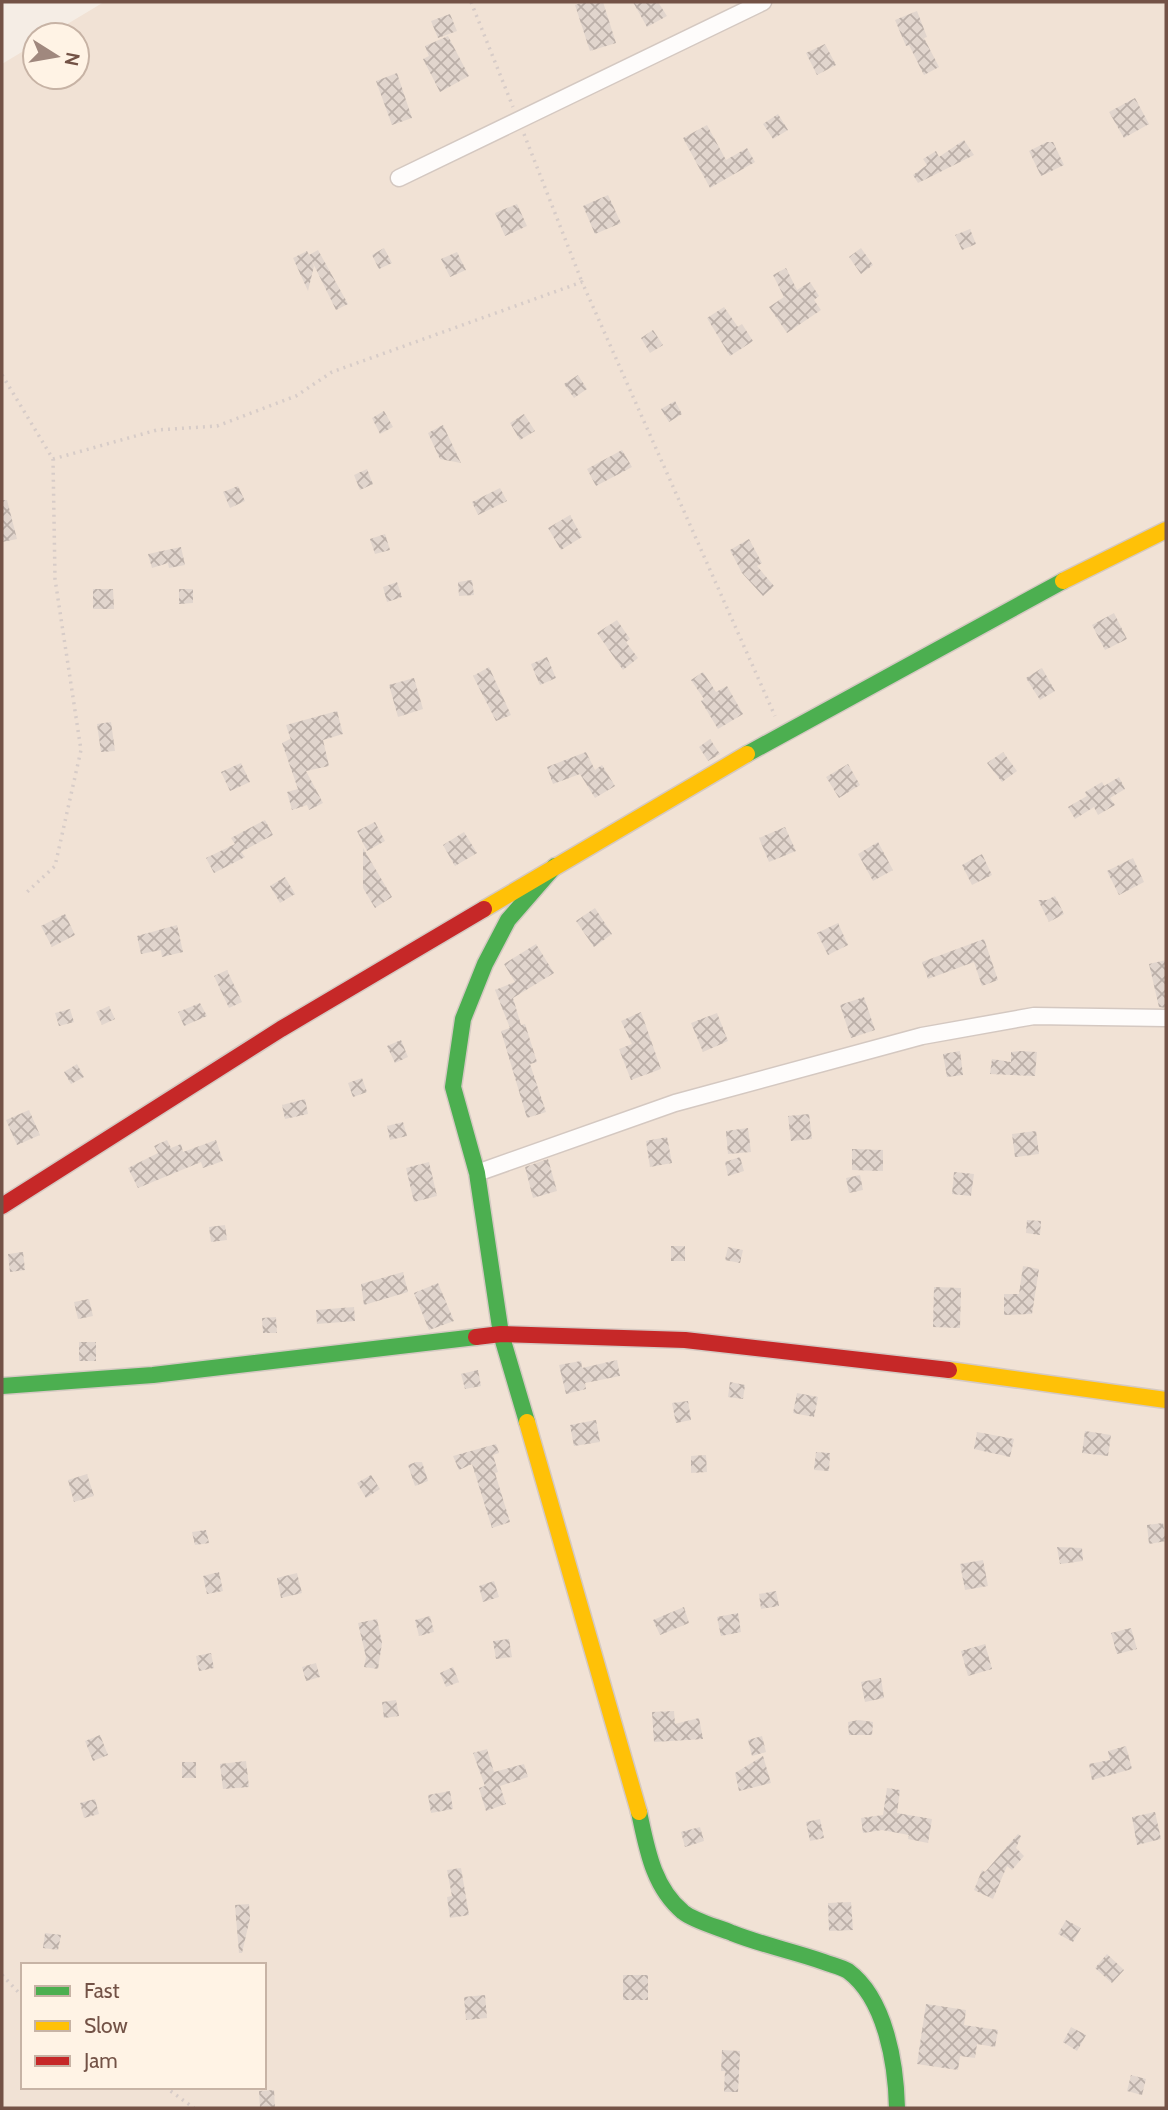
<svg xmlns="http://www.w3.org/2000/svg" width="1168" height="2110" font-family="Cabin,sans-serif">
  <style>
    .residential { fill: #f1e2d5; fill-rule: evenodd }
    .building { fill: url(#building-cross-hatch) }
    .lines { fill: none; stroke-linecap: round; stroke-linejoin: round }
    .street-casing { stroke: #d4c8c1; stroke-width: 19 }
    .fast-casing { stroke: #d5c9c2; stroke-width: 19 }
    .slow-casing { stroke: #d5c9c2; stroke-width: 19 }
    .jam-casing { stroke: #d5c9c2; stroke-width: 19 }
    .path { stroke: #d7ccc8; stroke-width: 3.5; stroke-dasharray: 2 5; stroke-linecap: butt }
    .street { stroke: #fefcfb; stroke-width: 16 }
    .fast { stroke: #4caf50; stroke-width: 16 }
    .slow { stroke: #ffc107; stroke-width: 16 }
    .jam { stroke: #c62828; stroke-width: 16 }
  </style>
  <defs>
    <pattern id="building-cross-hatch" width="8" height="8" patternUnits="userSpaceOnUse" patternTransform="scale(1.75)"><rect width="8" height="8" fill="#e1d5cd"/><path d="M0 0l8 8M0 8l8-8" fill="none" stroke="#bbafa8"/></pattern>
  </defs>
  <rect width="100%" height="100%" fill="#f5ede5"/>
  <path class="residential" d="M104,2H1166V2108H2V64L35,44V77H77V35H49ZM23,1965H264V2087H23Z"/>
  <path class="building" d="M583,2H603L616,43L590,51L575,5Z
    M633,2H658L667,16L647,27Z
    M917,11L927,37L924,38L939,67L924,75L909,45L906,46L895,20Z
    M450,14L457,31L438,38L431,21Z
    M448,36L469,76L440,92L423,59L429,56L425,46Z
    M825,44L836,65L817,75L806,53Z
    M397,73L412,118L392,125L376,81Z
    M1135,98L1149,124L1124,138L1109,112Z
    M778,114L788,130L773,139L763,124Z
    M707,125L726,160L747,148L755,162L710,188L683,138Z
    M964,140L974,155L918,183L913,175L927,165L923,159L936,151L939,157Z
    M1047,142H1053L1064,165L1041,176L1029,151Z
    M608,195L621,223L595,234L583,206Z
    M517,204L527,226L505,236L495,213Z
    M970,229L976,244L962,250L955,235Z
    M384,248L392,263L379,269L372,255Z
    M861,248L873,265L861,274L849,257Z
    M318,250L348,304L336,310L309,255Z
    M307,251L314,266L308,291L293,258Z
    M457,252L466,270L450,277L441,259Z
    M786,268L797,290L810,282L819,296L814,300L821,310L787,333L769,307L784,297L773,275Z
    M724,307L738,327L742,324L753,341L730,356L707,318Z
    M653,330L663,345L650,353L641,338Z
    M578,375L587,389L574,398L564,384Z
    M675,401L682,414L669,422L661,409Z
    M384,411L393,427L380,434L372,418Z
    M524,414L535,431L520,440L510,423Z
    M443,425L461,463L440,459L428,433Z
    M622,450L632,467L596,486L587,469Z
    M367,469L373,484L360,490L354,475Z
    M238,486L245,501L230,508L223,492Z
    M500,488L507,501L478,515L472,502Z
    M2,500H7L17,539L2,542Z
    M570,515L582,537L561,550L548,528Z
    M385,534L390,550L375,554L370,539Z
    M749,539L762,563L757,566L774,586L763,596L742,573L730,550Z
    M181,547L185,565L169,568L168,563L152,568L148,554Z
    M472,580L474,595L459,596L458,582Z
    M397,582L402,597L387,602L383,587Z
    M93,589H113L114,609H93Z
    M179,589H193V603L179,604Z
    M1114,613L1127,639L1105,650L1092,625Z
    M617,620L630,639L626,642L638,658L623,670L597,633Z
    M547,657L556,678L540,685L531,664Z
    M489,667L511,715L496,721L473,676Z
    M1042,668L1055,691L1040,700L1026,678Z
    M703,672L716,692L727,686L743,714L718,729L701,701L704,699L691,680Z
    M414,678L423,709L398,717L389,685Z
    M337,711L343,734L323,740L329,766L306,771L323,803L309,810L307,805L292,810L287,792L298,789L282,743L290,739L292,743L286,725Z
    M111,722L115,751L101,752L97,724Z
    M710,739L720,754L708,761L699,747Z
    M586,752L595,770L602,765L615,786L595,798L580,774L553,784L547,767Z
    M1003,752L1017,771L1002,782L987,763Z
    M241,763L250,782L230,791L221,772Z
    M848,764L860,785L839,798L826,777Z
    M1119,777L1125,789L1110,798L1115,805L1098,815L1094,807L1075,819L1068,807L1087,796L1085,792L1102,782L1104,786Z
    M265,820L273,835L241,852L245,857L214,873L206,858L235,844L231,838Z
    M375,822L385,841L367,851L357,831Z
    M785,827L796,851L769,862L759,838Z
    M464,832L477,853L455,866L443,845Z
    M878,842L893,870L873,881L858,854Z
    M363,848L392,897L375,908L363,888Z
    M982,854L992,875L972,885L962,865Z
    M1133,858L1144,882L1119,895L1107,871Z
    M285,877L295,894L280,903L270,886Z
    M1055,896L1064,914L1049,922L1038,900H1047Z
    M595,908L612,934L594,947L576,921Z
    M65,914L75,935L52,947L41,926Z
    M838,923L848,945L828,955L817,933Z
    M177,925L183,952L162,957L161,950L141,954L137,936Z
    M984,939L998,980L982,986L974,962L928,979L922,962Z
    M536,944L554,973L513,998L521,1025L525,1024L537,1062L530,1064L546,1112L527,1118L501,1031L510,1028L495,990L515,982L504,964Z
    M1166,960V1008L1159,1007L1149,964Z
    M227,970L242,1002L229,1008L214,976Z
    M864,997L875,1030L851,1038L840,1005Z
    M200,1003L207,1016L184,1026L178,1012Z
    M109,1006L115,1019L102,1025L96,1012Z
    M70,1009L74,1022L59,1026L55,1013Z
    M641,1012L661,1069L631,1080L619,1049L632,1044L621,1021Z
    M717,1013L728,1041L703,1052L691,1023Z
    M401,1040L408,1057L395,1063L387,1046Z
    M960,1051L963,1075L947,1077L943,1054Z
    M1020,1051L1037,1052L1035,1076L990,1074L992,1059L1011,1062V1052Z
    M77,1064L84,1077L71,1084L64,1072Z
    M362,1078L367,1092L353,1097L348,1083Z
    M305,1099L308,1114L285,1119L282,1105Z
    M29,1110L40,1135L17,1145L6,1120Z
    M809,1114L812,1139L791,1141L788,1116Z
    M403,1122L407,1136L390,1140L387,1126Z
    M748,1128L751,1152L728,1154L726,1131Z
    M1036,1131L1039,1154L1015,1157L1012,1134Z
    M667,1137L672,1163L650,1167L646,1141Z
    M167,1140L171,1148L181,1144L183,1152L216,1140L223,1161L203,1168L201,1162L138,1188L128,1168L158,1153L154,1146Z
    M852,1149L883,1150V1171L852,1170Z
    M740,1157L744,1171L728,1176L725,1162Z
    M548,1159L557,1191L533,1198L525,1167Z
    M429,1162L437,1196L414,1202L406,1168Z
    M954,1172L974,1174L971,1196L952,1194Z
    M860,1175L863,1190L849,1193L846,1178Z
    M1027,1220L1041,1221L1040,1235L1026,1233Z
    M225,1225L227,1240L211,1242L209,1227Z
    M671,1246H685V1261H671Z
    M728,1247L743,1250L740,1263L725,1260Z
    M23,1252L25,1270L10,1272L8,1254Z
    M1023,1266L1039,1269L1032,1314L1004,1315V1294H1019Z
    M403,1272L408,1292L364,1305L361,1284Z
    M438,1283L454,1321L429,1330L414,1293Z
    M934,1287L961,1288L960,1328L933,1327Z
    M89,1299L93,1316L78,1319L74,1302Z
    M354,1307L355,1321L317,1324L316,1310Z
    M276,1317L277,1333H263L262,1318Z
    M79,1342H96V1361H79Z
    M617,1360L620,1376L585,1383L586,1389L566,1394L559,1365L581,1361L582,1368Z
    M478,1370L481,1386L465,1389L461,1374Z
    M730,1382L745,1385L743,1399L728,1397Z
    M797,1393L818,1397L814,1417L793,1413Z
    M688,1401L691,1420L676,1423L672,1403Z
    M596,1420L600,1442L574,1446L570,1425Z
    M1085,1431L1111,1435L1108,1456L1082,1453Z
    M977,1432L1014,1439L1010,1457L974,1449Z
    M496,1444L499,1453L493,1455L498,1472L495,1473L510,1522L492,1528L472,1464L459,1470L453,1456Z
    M816,1452L830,1453L829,1471L814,1470Z
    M706,1455L707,1472L691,1473V1456Z
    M416,1462H422L428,1481L415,1486L408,1465Z
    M87,1474L94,1496L74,1502L68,1480Z
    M371,1475L380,1489L366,1498L357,1483Z
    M1163,1523L1166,1541L1149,1544L1147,1525Z
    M206,1530L209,1543L195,1545L192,1532Z
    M1057,1547L1082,1548L1083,1561L1060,1564Z
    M983,1560L988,1586L965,1590L960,1564Z
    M219,1572L223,1591L207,1594L203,1576Z
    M297,1573L302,1593L281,1598L277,1578Z
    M494,1581L499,1597L483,1602L479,1586Z
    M776,1591L779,1606L761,1609L759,1594Z
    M684,1607L689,1623L660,1635L653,1620Z
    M738,1613L741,1632L721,1636L717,1617Z
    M430,1616L434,1632L419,1636L415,1620Z
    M377,1619L382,1643L378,1669L364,1667L366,1657L358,1623Z
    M1131,1628L1137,1649L1117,1654L1111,1633Z
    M509,1639L512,1657L496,1659L493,1641Z
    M985,1644L992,1669L968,1676L961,1651Z
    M211,1653L214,1668L199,1671L196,1656Z
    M316,1663L320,1677L306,1681L302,1667Z
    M453,1667L459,1682L446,1687L440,1673Z
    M881,1678L884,1698L865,1702L861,1682Z
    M396,1700L399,1716L384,1718L382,1702Z
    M674,1711L675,1724L699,1718L703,1739L654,1742L652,1712Z
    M859,1720L873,1722L872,1735H849L848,1722Z
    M100,1735L108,1755L93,1761L85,1741Z
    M762,1736L766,1752L752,1756L748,1740Z
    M1126,1746L1132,1769L1092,1780L1089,1764L1110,1760L1108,1751Z
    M487,1749L494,1772L524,1764L528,1777L500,1786L506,1804L486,1811L479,1788L485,1786L473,1753Z
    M763,1756L771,1783L739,1791L735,1773Z
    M246,1761L249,1787L223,1789L220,1764Z
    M182,1762H196V1778H182Z
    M887,1788L900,1790L897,1813L932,1819L928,1843L908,1839L909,1835L882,1830L863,1833L861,1818L883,1815Z
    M450,1791L453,1809L431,1813L428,1795Z
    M95,1799L99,1814L84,1818L80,1803Z
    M1155,1812L1161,1839L1137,1845L1132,1817Z
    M820,1819L824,1838L810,1841L806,1822Z
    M700,1827L704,1841L685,1847L681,1832Z
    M1018,1834L1021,1836L1016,1848L1024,1856L1012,1870L1007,1866L993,1899L974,1890L982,1870L985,1872Z
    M461,1868L469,1915L450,1918L447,1897L452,1896L447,1870Z
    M851,1902L853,1930L829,1931L828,1903Z
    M249,1904L250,1918L242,1953H239L235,1905Z
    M1066,1920L1081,1928L1073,1942L1058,1934Z
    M45,1933L61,1935L58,1950L43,1948Z
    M1107,1954L1124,1970L1112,1983L1095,1968Z
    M623,1975H648V2000H623Z
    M485,1995L487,2018L466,2020L464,1997Z
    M926,2004L966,2010L964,2025L998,2030L995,2047L977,2044L975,2058L960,2056L958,2070L917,2064Z
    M1071,2027L1086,2035L1077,2051L1063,2042Z
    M722,2050L740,2051L738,2092H724L725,2071H721Z
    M1131,2075L1146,2079L1142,2095L1127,2091Z
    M274,2090L275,2108H260L259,2091Z"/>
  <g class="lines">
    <g class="street-casing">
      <path id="street" d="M399,178L763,2
        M477,1173L675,1103L922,1036L1034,1016L1166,1018"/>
    </g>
    <g class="fast-casing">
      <path id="fast" d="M747,754L1063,581
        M2,1386L153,1375L476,1337
        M527,1422L501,1334L477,1173L453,1087L463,1019L485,964L508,920L555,866
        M639,1812C647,1849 653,1887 683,1912C696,1922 718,1927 732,1933C762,1945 793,1951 824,1962C832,1965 842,1967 848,1971C886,1999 896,2065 897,2108"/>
    </g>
    <g class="slow-casing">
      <path id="slow" d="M1063,581L1166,530
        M484,909L747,754
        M949,1370L1166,1400
        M527,1422L639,1812"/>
    </g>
    <g class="jam-casing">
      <path id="jam" d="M2,1206L281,1029L484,909
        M476,1337L501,1334L685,1340L949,1370"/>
    </g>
    <path class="path" d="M471,2L513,107
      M524,134L582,282
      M2,375L53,459L55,579L81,750L55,866L26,893
      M53,459L157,430L217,426L296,396L332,372L582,282L775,716
      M2,1975L23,1997
      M165,2087L194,2108"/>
    <use href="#street" class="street"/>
    <use href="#fast" class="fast"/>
    <use href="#slow" class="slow"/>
    <use href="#jam" class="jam"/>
  </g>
  <rect width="1168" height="2110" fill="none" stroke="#735246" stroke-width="7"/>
  <rect x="21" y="1963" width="245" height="126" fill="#fff3e5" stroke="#c7b3a5" stroke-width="2"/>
  <rect x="35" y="1986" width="35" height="10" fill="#4caf50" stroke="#c7b3a5" stroke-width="2"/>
  <text x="84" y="1998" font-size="21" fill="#735246">Fast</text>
  <rect x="35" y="2021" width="35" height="10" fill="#ffc107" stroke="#c7b3a5" stroke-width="2"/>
  <text x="84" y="2033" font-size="21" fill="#735246">Slow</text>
  <rect x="35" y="2056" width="35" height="10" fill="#c62828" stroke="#c7b3a5" stroke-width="2"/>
  <text x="84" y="2068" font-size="21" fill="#735246">Jam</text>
  <g transform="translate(56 56) rotate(101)"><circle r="33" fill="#fff3e5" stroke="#c7b3a5" stroke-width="2"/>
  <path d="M0-5L12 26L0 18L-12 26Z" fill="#a0887e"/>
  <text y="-10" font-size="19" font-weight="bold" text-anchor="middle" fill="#735246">N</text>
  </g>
</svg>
